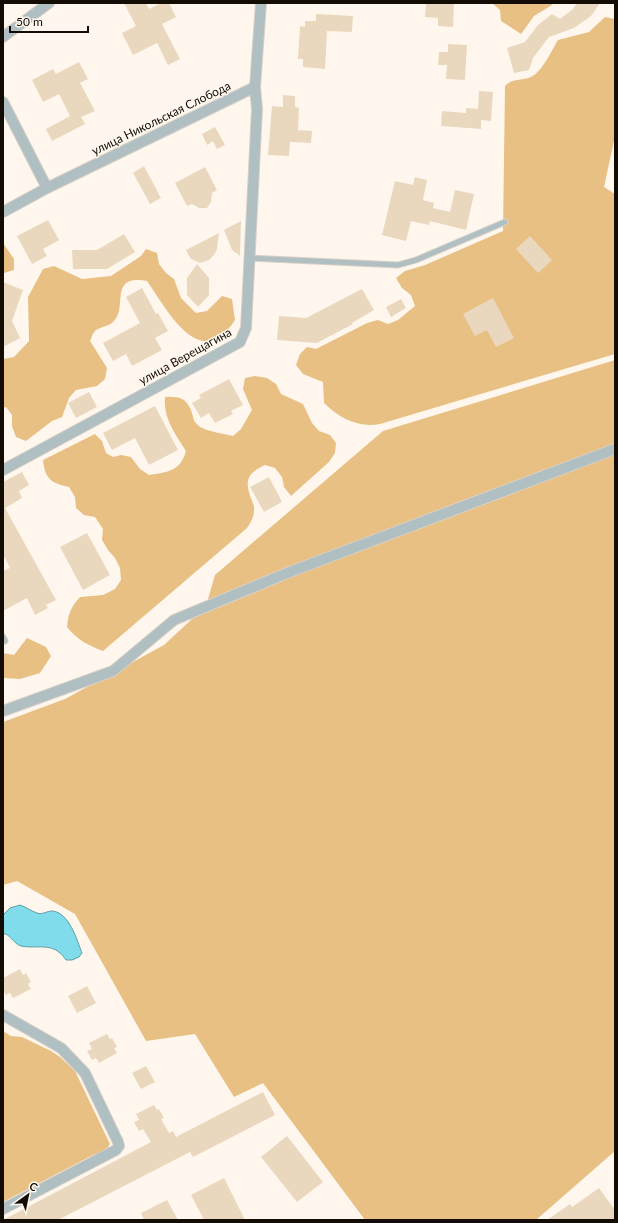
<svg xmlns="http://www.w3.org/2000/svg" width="618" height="1223" font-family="Lato,sans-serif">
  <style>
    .forest { fill: #e8c084 }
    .water { fill: #80dcea; stroke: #5f9ea5 }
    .building { fill: #ead8be }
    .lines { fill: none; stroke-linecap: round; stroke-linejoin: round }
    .lane-casing { stroke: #d9d1c8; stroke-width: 7 }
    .street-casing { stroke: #d9d1c8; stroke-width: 12 }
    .lane { stroke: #afbfc2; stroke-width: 5 }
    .street { stroke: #afbfc2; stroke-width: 10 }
    .labels { text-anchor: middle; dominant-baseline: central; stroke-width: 3; stroke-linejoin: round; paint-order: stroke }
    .street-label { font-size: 12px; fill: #120c05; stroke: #fff7ed }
  </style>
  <rect width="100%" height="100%" fill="#fff7ed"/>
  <path class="forest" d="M492,3H552V5L534,16L521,34L501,21L500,10Z
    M605,17L615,19V136L604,187L615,194V354L380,424C358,428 339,418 324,403L323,382L303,374L296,365L300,354L307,347L316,349L367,323L378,320L388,324L398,320L415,306L411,295L402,288L396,278L405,271L425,265L503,231L505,86C512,78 522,81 531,77C542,72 552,50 558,40L589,32Z
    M3,243L14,259V270L4,273Z
    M146,249L157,253L159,264L166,273L174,279L181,298L196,313L207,311L222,296L232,299L235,320C200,374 168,311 147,281C107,274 129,308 113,322C108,327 98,327 94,332C92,335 91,339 90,341L107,368L105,379L97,386L76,390L69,398L62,417L52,421L26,441L16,437L12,426V415L6,407L3,408V359L14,357L29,341L28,297L43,269L54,266L82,279L111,276L141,256Z
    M615,360V1151L536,1220H365L263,1083L234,1097L195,1034L146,1041L75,914L17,881L3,885V722L65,699L164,645L206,606L215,575L383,431Z
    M255,376L267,378L276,384L281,394L303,404L312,423L319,431L330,435L336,443L335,453L329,462L291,496L284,487L282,477L275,468L265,465C248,473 244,480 251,498C252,502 255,506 254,510C254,517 251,522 247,528L103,651C89,646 76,639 67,627C68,614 71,607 80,597L103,595L115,589L121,580L120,568L115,558L108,550L102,540L103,529L95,517L84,515L76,508L75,497L69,487C51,483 45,479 43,460L95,434L102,441L106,453L113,457L121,455L131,457L140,469L149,475C167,472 180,472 186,451C175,434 163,418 165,397C176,396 186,397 191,410C194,418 192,420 199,426C205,431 225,434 233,436L241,429L252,410L243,389L245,378Z
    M27,638L46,647L51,656L40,673L20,679L3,678V653L14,655Z
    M3,1031L11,1036L22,1037L51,1051L60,1057L75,1071L110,1144L105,1152L93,1155L3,1202Z"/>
  <path class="water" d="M20,905C26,907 31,911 37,913C42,915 47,911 52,911C69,912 77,940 82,953L79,957L72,960H66C64,958 63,955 60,953C49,943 34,949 21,946C15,944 11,937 6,934H3V915L10,908Z"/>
  <path class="building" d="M124,3H146L149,9L161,3H169L176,17L162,24L180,59L168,65L157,43L133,55L122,33L136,26Z
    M426,3H454L453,27L438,26V18L425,17Z
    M577,3H600L591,16L574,28L549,37L533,58L529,70L514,73L507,48L525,42L538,25L552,14L560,19L573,9Z
    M316,14L353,16L352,32L327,31L325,69L303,67V59H298L300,26L305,27V21H316Z
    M448,44L467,45L465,80L446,79L447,65H438L439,52H448Z
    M79,62L88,79L80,83L95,111L81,117L85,124L52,141L46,129L70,116L59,94L43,102L32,80L53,69L56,74Z
    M479,91L493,92L491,121L481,120V129L441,126L442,111L466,113V108L478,109Z
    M283,95L295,96V107L299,108L298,130L312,131L311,143L290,142L289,156L268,155L272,106L283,107Z
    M215,127L225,145L217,149L213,141L207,145L202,134Z
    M144,166L161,198L150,204L133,173Z
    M205,167L217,190L212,193L211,202L207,208H199L192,204L187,206L175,183Z
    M415,177L427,180L423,200L434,203L433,208L450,212L455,190L474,194L466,230L430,221L429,225L411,221L406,241L382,235L395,181L413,185Z
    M48,220L59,240L43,249L47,256L32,264L17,236Z
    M241,221L240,256L232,250L224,230Z
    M219,233L217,249L214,255L209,260L200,263L191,259L189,256L186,250Z
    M124,234L135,252L107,269H73L72,250H97Z
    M530,236L552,260L538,273L516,249Z
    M197,264L209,278V295L198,307L187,295V278Z
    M3,282L23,290L12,321L20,338L3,347Z
    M142,288L156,314L158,313L168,331L155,338L162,350L132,366L126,354L113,361L103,343L140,323L126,297Z
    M362,289L374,310L352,323L353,324L317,343L277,340L279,316L306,318Z
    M493,298L514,338L496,347L487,330L475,336L463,314Z
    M401,299L406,308L391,317L386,307Z
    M229,379L243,405L231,411L233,414L215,423L209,413L201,418L192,403L201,398L199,395Z
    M89,392L97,407L76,418L68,403Z
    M155,406L178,450L149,465L135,438L112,450L103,433Z
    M22,472L29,485L19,491L22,498L5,508L56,600L46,605L48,608L35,615L27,598L3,611V571L10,568L3,554V482Z
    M269,477L282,502L264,512L250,487Z
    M87,533L110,575L83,590L60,547Z
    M20,969L23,975L26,973L31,982L28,984L31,989L13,998L10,993L6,995L3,990V978Z
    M87,986L96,1003L77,1013L68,996Z
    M107,1034L110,1039L112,1038L117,1047L114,1048L117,1053L99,1063L96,1058L92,1060L87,1051L92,1049L89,1043Z
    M146,1066L155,1082L141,1089L132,1073Z
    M263,1092L275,1115L193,1157L190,1152L58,1220H3L151,1142L143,1129L139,1131L134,1122L139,1120L136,1114L154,1105L157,1110L159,1109L164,1118L161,1119L169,1133L173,1131L176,1137Z
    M287,1136L323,1182L297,1202L261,1157Z
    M224,1178L245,1220H204L191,1195Z
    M599,1188L615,1210V1220H547L570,1204L572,1207Z
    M167,1200L178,1220H144L141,1213Z"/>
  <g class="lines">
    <g class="lane-casing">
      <path id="lane" d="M250,258L398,265L416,260L505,222
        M3,637L5,641"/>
    </g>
    <g class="street-casing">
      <path id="street" d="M3,37L49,3
        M3,102L47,188
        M3,212L47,188L255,87L261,3
        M3,470L240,342L246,328L257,109L255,87
        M3,711L113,671L174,620L287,573L615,449
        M3,1015L61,1048L85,1073L118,1142L119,1146L116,1150L3,1209"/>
    </g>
    <use href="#lane" class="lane"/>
    <use href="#street" class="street"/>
  </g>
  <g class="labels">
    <g class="street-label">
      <text transform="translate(161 118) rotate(-26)">улица Никольская Слобода</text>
      <text transform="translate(185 356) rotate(-29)">улица Верещагина</text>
    </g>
  </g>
  <rect width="618" height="1223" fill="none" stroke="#120c05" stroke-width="8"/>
  <g transform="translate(28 1195) rotate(33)" stroke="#fff7ed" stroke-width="3" paint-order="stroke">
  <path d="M0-3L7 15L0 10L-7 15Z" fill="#120c05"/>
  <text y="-6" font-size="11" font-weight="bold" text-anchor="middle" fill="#120c05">С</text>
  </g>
  <path d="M10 26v6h78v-6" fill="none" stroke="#120c05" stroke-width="2"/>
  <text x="16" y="26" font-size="12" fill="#120c05" stroke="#fff7ed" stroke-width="3" paint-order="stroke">50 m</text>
</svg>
